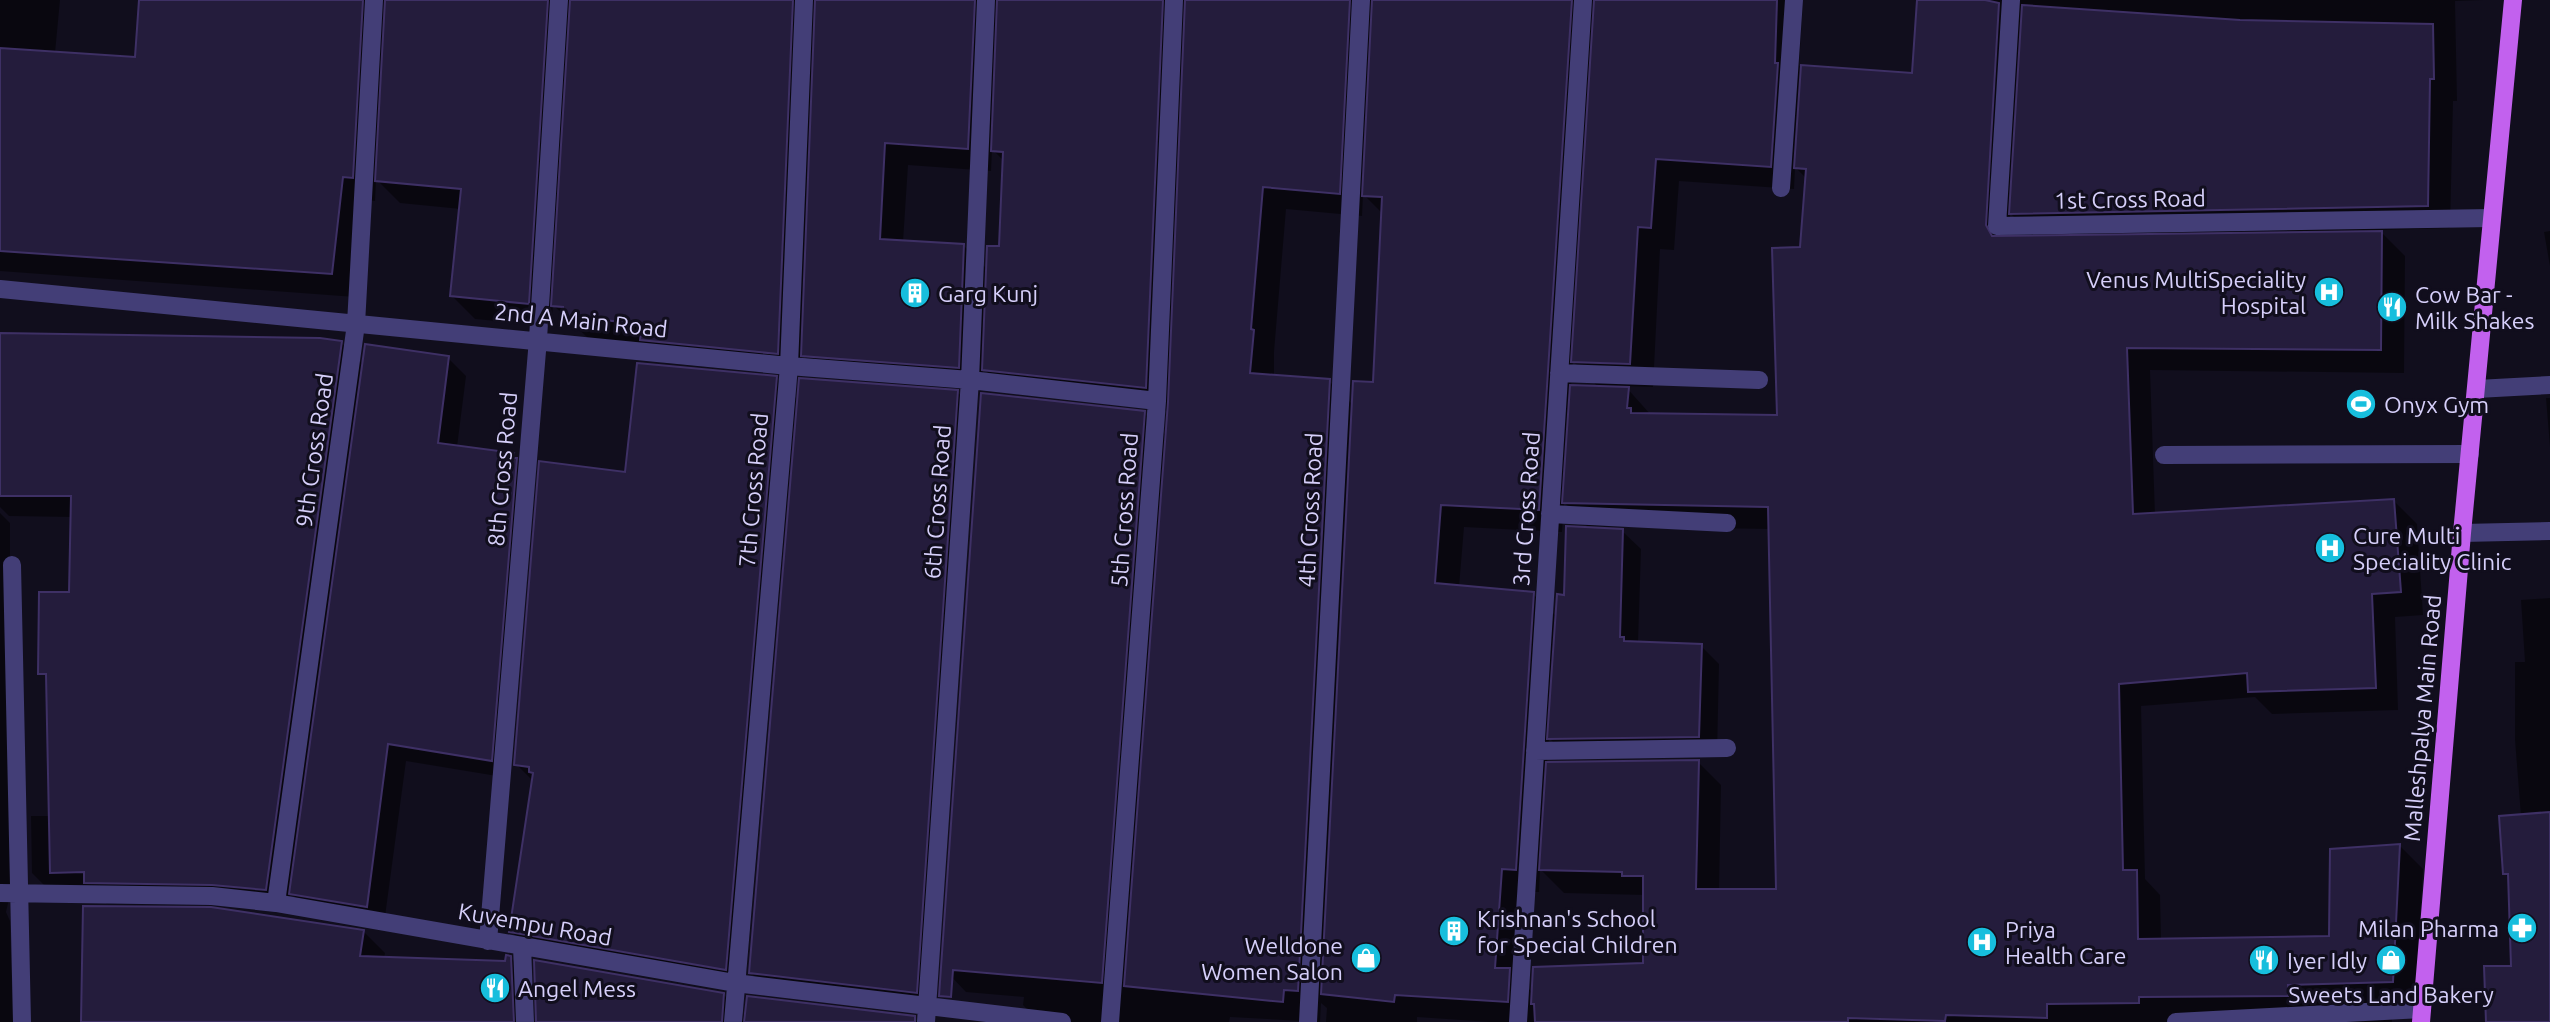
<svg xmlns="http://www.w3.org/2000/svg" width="2550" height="1022" font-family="Ubuntu,sans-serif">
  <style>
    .shadow { fill: #0007; fill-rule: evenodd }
    .building { fill: #241c3c; stroke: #3e3065; stroke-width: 2 }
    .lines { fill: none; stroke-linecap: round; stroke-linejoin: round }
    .minor { stroke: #433e77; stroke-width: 18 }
    .major { stroke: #c261ee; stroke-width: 18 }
    .labels { text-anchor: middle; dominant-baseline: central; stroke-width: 6; stroke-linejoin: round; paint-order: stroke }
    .street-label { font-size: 23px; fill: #d6cffa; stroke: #110e1d }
    .poi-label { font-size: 23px; fill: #d6cffa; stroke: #110e1d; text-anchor: start }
  </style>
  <rect width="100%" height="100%" fill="#110e1d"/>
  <path class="shadow" d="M0,0H60L55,53L137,59L140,0H1803L1799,66L1914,75L1920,0H2483L2455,1L2457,101H2453L2450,228L2379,230L2405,256L2404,373L2150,370L2155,515L2394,501L2417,524L2423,615L2395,617L2398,710L2272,714L2255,697L2141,706L2145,879L2160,895L2161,940L2331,938L2400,846L2423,869L2415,1005H2391L2392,1022H1490L1417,1017V1022H1326L1327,1008L1321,1003L1320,1022L1230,1017L1229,1022H1040L1023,1005L1024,997L966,992L943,968L1144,413L1167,436L1169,411L1007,392L983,368L982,390L826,378L802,354L801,376L665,363L588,338L553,305L551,326L475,319L452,296L461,209L400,203L376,179L375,201L366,200L355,297L0,271ZM992,149L1004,161L1000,248L988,270L964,246L903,242L908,165L991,171ZM1795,167L1807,179L1802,249L1778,416L1651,415L1625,386L1653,387L1660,249L1674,250L1679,181L1794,189ZM1363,194L1383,214L1374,384L1353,405L1329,381L1274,377V352L1286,209L1362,216ZM2010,213L2034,237H2009ZM1573,361L1599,388L1571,387ZM1564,502L1587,526L1770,529L1778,890H1719L1721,785L1698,762L1547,764L1549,738L1568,757L1717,755L1719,664L1701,646L1638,643L1641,549L1622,531L1566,597L1557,617L1533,594L1459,587L1464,527L1562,532ZM1540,869L1564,893L1645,895V964L1534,994L1519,979L1524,892H1539Z
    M2550,231V266L2544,232Z
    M0,335L341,343L364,365L448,358L466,376L457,447L513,455L531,473L509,778L406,761L384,924L309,911L290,892L287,911L235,905L107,904L96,893L53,894L32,873L31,816H66L73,517L9,516L0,507Z
    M776,378L796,398L745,988L530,951L511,931L533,781L516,764L627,474Z
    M957,392L976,411L933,1011L769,991L750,972Z
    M2546,398H2550V447Z
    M0,513L10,523V820L24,834L6,912L10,921L13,1022H0Z
    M2550,598V1022H2488L2513,968L2509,878L2505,874L2521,816L2515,740V662H2525L2521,600Z
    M363,931L385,953L384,959L506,963L510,957L532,979L534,1022H83Z
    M723,994L746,1017H912L917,1022H538Z"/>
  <path class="building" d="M139,0H363L353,178L343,177L332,274L0,251V48L135,57Z
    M385,0H548L529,304L450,296L461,189L375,181Z
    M570,0H793L778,354L640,340L642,324L563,316V307L551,306Z
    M815,0H975L968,149L885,143L880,239L964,244L959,368L801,356Z
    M997,0H1163L1146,388L982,370L987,246H999L1003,152L991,151Z
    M1185,0H1350L1340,194L1263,187L1251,329L1254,330L1250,373L1330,379L1298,991L1284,990L1283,1002L1124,986L1168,402Z
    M1372,0H1572L1539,510L1441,505L1435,583L1534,592L1516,870L1502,869L1495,968H1510L1508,1002L1395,995L1394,1002L1321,994L1353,381L1373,382L1382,197L1362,196Z
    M1594,0H1777L1775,63H1778L1771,167L1656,159L1651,228L1638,227L1630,364L1571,362Z
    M1917,0H1985L1999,3L1986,225L1992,236L2382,231L2381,350L2127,348L2133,514L2394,499L2401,592L2372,594L2376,688L2248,692L2247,673L2119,684L2123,870H2137L2138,939L2329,936L2330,849L2400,844L2393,982L2288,985V996L2139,997V1003L2047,1004V1018L1946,1015L1945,1021L1848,1018V1022H1535L1534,1004H1531L1533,967L1643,963V876H1622V872L1539,870L1546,762L1699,760L1696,889H1776L1768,507L1562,503L1570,385L1629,387L1627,408H1631V413L1777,415L1772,248L1800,247L1806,169L1794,168L1801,65L1912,73Z
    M2022,5L2240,20L2433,24L2434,79H2430L2428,206L2009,214Z
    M0,333L320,338L342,341L266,890L212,885L84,883V872L50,873L46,674H38L39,592H69L71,496H0Z
    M365,344L449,356L438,443L514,453L513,458H517L492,761L388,744L367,907L289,894Z
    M637,363L777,376L726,970L509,932L533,773L529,772V767L514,765L539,461L625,472Z
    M799,378L958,390L917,993L749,973Z
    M981,393L1145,411L1102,983L953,970L951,997L939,996Z
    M1566,526L1623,529L1620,637H1624V641L1702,644L1699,737L1547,739L1557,594L1564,595Z
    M2550,812V1022H2486L2484,966H2511L2508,874H2503L2499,816Z
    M83,906L211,907L364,930L360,956L505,961L506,955L511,956L514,1022H81Z
    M534,960L724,993L722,1022H536Z
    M747,996L915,1016V1022H744Z"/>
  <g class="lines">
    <path class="minor" d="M2011,0L1997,226L2491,218
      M1781,188L1794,0
      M0,289L789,366L970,380L1157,401
      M1559,373L1759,380
      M2477,389L2550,385
      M2164,455L2470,454
      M1550,514L1727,523
      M2462,533L2550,531
      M12,565L22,1022
      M1535,751L1727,748
      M0,893L212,896L276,903L735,983L1062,1022
      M276,903L356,324L374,0
      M488,941L538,339L559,0
      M522,946L525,1022
      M733,1022L789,366L804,0
      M926,1022L970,380L986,0
      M1110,1022L1157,401L1174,0
      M1308,1022L1361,0
      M1518,1022L1583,0
      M2176,1022L2422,1009"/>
    <path class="major" d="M2421,1022L2462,533L2513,0"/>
  </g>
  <defs>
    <g id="hospital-disc" transform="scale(1.575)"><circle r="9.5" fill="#17bedd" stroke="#110e1d"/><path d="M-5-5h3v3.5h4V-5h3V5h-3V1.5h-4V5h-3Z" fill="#fff"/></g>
    <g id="building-disc" transform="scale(1.575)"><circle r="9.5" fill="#17bedd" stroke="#110e1d"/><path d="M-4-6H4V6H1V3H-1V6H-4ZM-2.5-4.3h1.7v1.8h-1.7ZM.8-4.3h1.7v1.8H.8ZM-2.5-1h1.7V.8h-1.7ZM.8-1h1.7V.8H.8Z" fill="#fff"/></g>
    <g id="restaurant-disc" transform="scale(1.575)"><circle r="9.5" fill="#17bedd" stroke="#110e1d"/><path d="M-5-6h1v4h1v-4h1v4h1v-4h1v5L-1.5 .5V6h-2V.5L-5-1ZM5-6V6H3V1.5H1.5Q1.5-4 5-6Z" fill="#fff"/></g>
    <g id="stadium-disc" transform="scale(1.575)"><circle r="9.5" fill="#17bedd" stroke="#110e1d"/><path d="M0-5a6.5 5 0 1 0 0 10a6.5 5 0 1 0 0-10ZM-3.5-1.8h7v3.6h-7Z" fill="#fff"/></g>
    <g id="pharmacy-disc" transform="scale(1.575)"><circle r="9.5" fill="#17bedd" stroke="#110e1d"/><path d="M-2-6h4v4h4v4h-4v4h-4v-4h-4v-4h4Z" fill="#fff"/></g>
    <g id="shop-disc" transform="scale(1.575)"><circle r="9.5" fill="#17bedd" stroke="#110e1d"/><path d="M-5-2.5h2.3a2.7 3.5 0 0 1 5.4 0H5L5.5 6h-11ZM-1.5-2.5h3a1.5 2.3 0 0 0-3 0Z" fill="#fff"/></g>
  </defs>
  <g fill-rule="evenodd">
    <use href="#hospital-disc" x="2329" y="292"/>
    <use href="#building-disc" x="915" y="293"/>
    <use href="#restaurant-disc" x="2392" y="307"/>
    <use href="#stadium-disc" x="2361" y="404"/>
    <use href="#hospital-disc" x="2330" y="548"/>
    <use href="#pharmacy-disc" x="2522" y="928"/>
    <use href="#building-disc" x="1454" y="931"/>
    <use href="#hospital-disc" x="1982" y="942"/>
    <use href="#shop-disc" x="1366" y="958"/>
    <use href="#restaurant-disc" x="2264" y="960"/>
    <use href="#shop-disc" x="2391" y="960"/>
    <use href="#restaurant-disc" x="495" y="988"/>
  </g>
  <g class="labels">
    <g class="street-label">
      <text transform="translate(2130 199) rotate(-1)">1st Cross Road</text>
      <text transform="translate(581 320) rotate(6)">2nd A Main Road</text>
      <text transform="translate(314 450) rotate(-82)">9th Cross Road</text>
      <text transform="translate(502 469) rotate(-85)">8th Cross Road</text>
      <text transform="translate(753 490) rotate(-85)">7th Cross Road</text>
      <text transform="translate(937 502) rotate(-86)">6th Cross Road</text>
      <text transform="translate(1526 509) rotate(-86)">3rd Cross Road</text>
      <text transform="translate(1124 510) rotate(-86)">5th Cross Road</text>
      <text transform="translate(1310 510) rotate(-87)">4th Cross Road</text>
      <text transform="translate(2422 718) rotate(-85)">Malleshpalya Main Road</text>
      <text transform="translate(535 924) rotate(10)">Kuvempu Road</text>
    </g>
    <g class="poi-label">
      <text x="2306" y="279" text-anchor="end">Venus MultiSpeciality<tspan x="2306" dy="26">Hospital</tspan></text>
      <text x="938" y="293">Garg Kunj</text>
      <text x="2415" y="294">Cow Bar -<tspan x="2415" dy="26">Milk Shakes</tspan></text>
      <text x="2384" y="404">Onyx Gym</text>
      <text x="2353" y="535">Cure Multi<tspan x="2353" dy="26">Speciality Clinic</tspan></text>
      <text x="1477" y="918">Krishnan's School<tspan x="1477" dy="26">for Special Children</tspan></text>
      <text x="2499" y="928" text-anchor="end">Milan Pharma</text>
      <text x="2005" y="929">Priya<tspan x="2005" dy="26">Health Care</tspan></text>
      <text x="1343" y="945" text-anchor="end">Welldone<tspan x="1343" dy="26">Women Salon</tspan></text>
      <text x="2287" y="960">Iyer Idly</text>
      <text x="518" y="988">Angel Mess</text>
      <text x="2391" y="994" text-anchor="middle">Sweets Land Bakery</text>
    </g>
  </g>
</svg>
